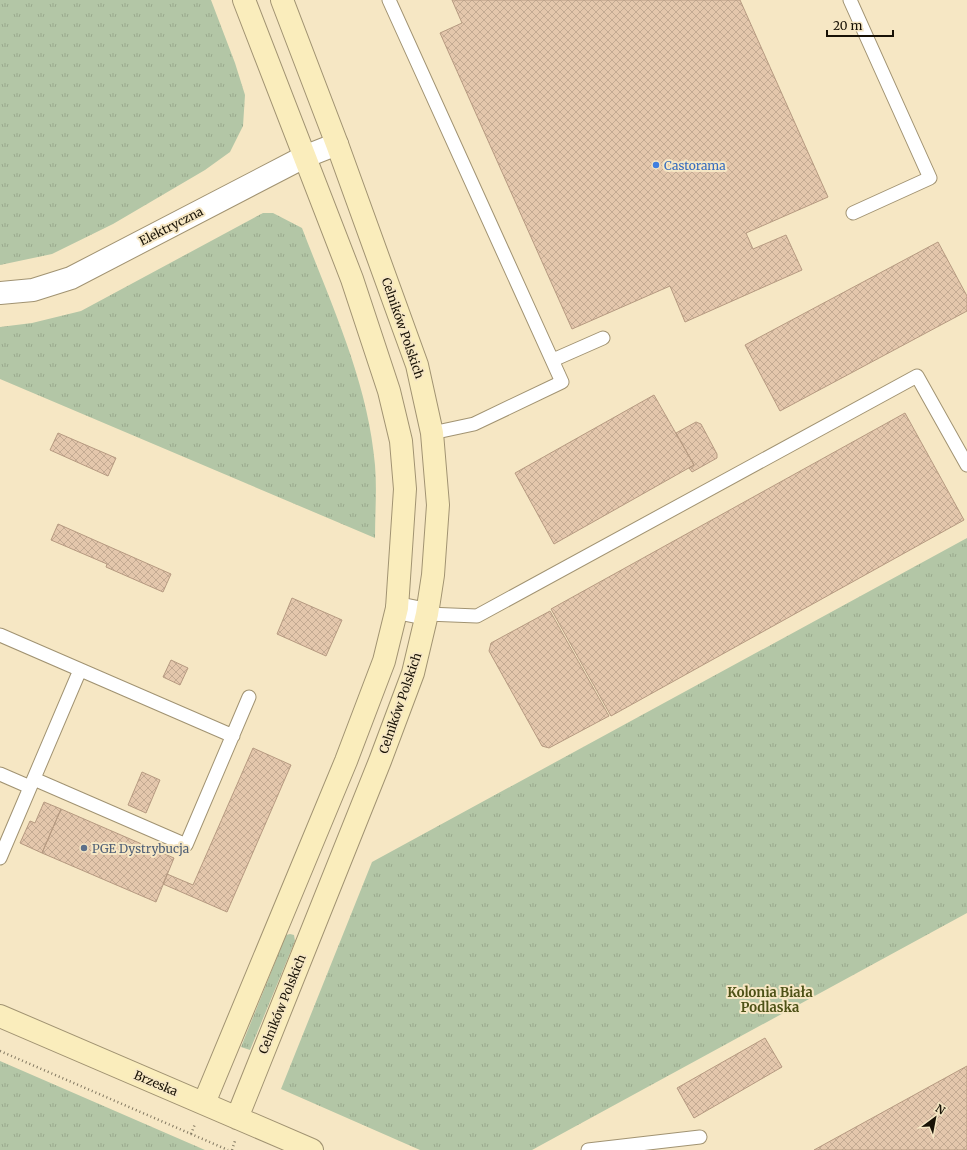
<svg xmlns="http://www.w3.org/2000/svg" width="967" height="1150" font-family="Merriweather,serif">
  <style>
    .grass { fill: url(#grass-tufts) }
    .building { fill: url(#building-cross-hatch); stroke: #b69a81 }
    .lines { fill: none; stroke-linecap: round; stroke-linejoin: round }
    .lane-casing { stroke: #a19372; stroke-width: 15 }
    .street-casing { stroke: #a19372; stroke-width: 24 }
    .secondary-casing { stroke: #a19372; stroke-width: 24 }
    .path { stroke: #817760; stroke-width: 2.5; stroke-dasharray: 1 3; stroke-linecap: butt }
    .lane { stroke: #fff; stroke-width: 13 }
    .street { stroke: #fff; stroke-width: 22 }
    .secondary { stroke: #faedbc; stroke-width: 22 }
    .shop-dot { fill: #3f7fe0; stroke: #f6e7c4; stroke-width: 1.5 }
    .service-dot { fill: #5c6f8a; stroke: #f6e7c4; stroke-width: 1.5 }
    .labels { text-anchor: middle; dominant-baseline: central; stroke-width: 4; stroke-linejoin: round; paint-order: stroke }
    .shop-label { font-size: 12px; fill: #366cbe; stroke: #f6e7c4; text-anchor: start }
    .street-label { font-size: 12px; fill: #181206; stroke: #f6e7c4 }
    .service-label { font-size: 12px; fill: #4e5e75; stroke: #f6e7c4; text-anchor: start }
    .neighbourhood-label { font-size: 13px; font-weight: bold; fill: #4d5116; stroke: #f6e7c4 }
  </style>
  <defs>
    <pattern id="grass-tufts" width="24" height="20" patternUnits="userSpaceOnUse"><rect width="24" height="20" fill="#b3c6a6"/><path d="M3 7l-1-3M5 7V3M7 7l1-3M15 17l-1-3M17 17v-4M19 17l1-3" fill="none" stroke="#99a98d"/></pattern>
    <pattern id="building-cross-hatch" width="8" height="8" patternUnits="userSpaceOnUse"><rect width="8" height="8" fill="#e4c7ac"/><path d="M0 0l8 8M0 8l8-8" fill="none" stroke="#c3aa92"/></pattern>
  </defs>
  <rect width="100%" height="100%" fill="#f6e7c4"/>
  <path class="grass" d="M0,0H211L235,63L245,95L243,126L230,152L205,170L113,224L52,254L0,265Z
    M263,213H273L302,228C331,304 368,382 375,465C377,489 375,514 375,538L0,379V327L32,323L81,311Z
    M967,538V913L532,1150H420L281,1089L372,862Z
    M290,934L294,935L295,941L250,1050L241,1047L286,935Z
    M0,1061L205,1150H0Z"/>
  <path class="building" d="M452,0H740L828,197L746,233L753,249L786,235L802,270L685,322L670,286L572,329L440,33L462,23Z
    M938,242L967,296V311L780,411L745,345Z
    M654,395L694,465L554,544L515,473Z
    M905,413L964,520L611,716L551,609Z
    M696,422L701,424L717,454V458L692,472L689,468L694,465L676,433Z
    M58,433L116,458L108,476L50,450Z
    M58,524L171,574L163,592L106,567L107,564L51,540Z
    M292,598L342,620L326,656L277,634Z
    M550,611L609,716L549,748L542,746L489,651L491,643Z
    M171,660L188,668L180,685L163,677Z
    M253,748L291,765L227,912L163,884L167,874L193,885Z
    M142,772L160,780L146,813L128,805Z
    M44,802L61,809L42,853L20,843L30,821L35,823Z
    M61,809L174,858L156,902L42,853Z
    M765,1038L782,1067L694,1118L677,1088Z
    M967,1066V1149L965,1150H814Z"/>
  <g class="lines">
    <g class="lane-casing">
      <path id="lane" d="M389,0L562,382L474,424L432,433
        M850,0L930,178L853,213
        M553,360L603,338
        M427,614L477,616L917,376L967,465
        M0,635L233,736
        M0,774L30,787
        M34,779L186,845L249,697
        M0,858L80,670
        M588,1150L700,1137"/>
    </g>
    <g class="street-casing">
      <path id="street" d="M0,293L33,290L71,278L304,157L337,144
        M397,608L427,614"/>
    </g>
    <g class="secondary-casing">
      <path id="secondary" d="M0,1016L312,1150
        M204,1103L346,761L384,661L397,608L405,489L401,441L389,391L352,279L244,0
        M237,1118L380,761L413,673L427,614L433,575L438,505L432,433L417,365L337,144L282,0"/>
    </g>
    <path class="path" d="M0,1051L228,1150
      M191,1134L195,1124
      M232,1150L235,1141"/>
    <use href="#lane" class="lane"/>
    <use href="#street" class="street"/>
    <use href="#secondary" class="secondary"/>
  </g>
  <circle class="shop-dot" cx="656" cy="165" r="4"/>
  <circle class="service-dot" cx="84" cy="848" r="4"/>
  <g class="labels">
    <g class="shop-label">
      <text x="664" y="165">Castorama</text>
    </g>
    <g class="street-label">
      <text transform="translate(171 226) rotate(-27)">Elektryczna</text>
      <text transform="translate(403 328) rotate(71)">Celników Polskich</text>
      <text transform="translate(400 703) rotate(-71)">Celników Polskich</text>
      <text transform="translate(282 1004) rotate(-68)">Celników Polskich</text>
      <text transform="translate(156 1083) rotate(23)">Brzeska</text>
    </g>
    <g class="service-label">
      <text x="92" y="848">PGE Dystrybucja</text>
    </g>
    <g class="neighbourhood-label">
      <text x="770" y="992">Kolonia Biała<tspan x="770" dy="15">Podlaska</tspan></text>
    </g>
  </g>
  <g transform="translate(935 1118) rotate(32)" stroke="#f6e7c4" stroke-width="3" paint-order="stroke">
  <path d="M0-3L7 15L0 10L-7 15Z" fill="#181206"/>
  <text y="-6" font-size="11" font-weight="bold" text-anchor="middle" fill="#181206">N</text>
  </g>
  <path d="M827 30v6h66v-6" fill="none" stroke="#181206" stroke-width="2"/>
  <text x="833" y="30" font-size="12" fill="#181206" stroke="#f6e7c4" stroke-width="3" paint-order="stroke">20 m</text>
</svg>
